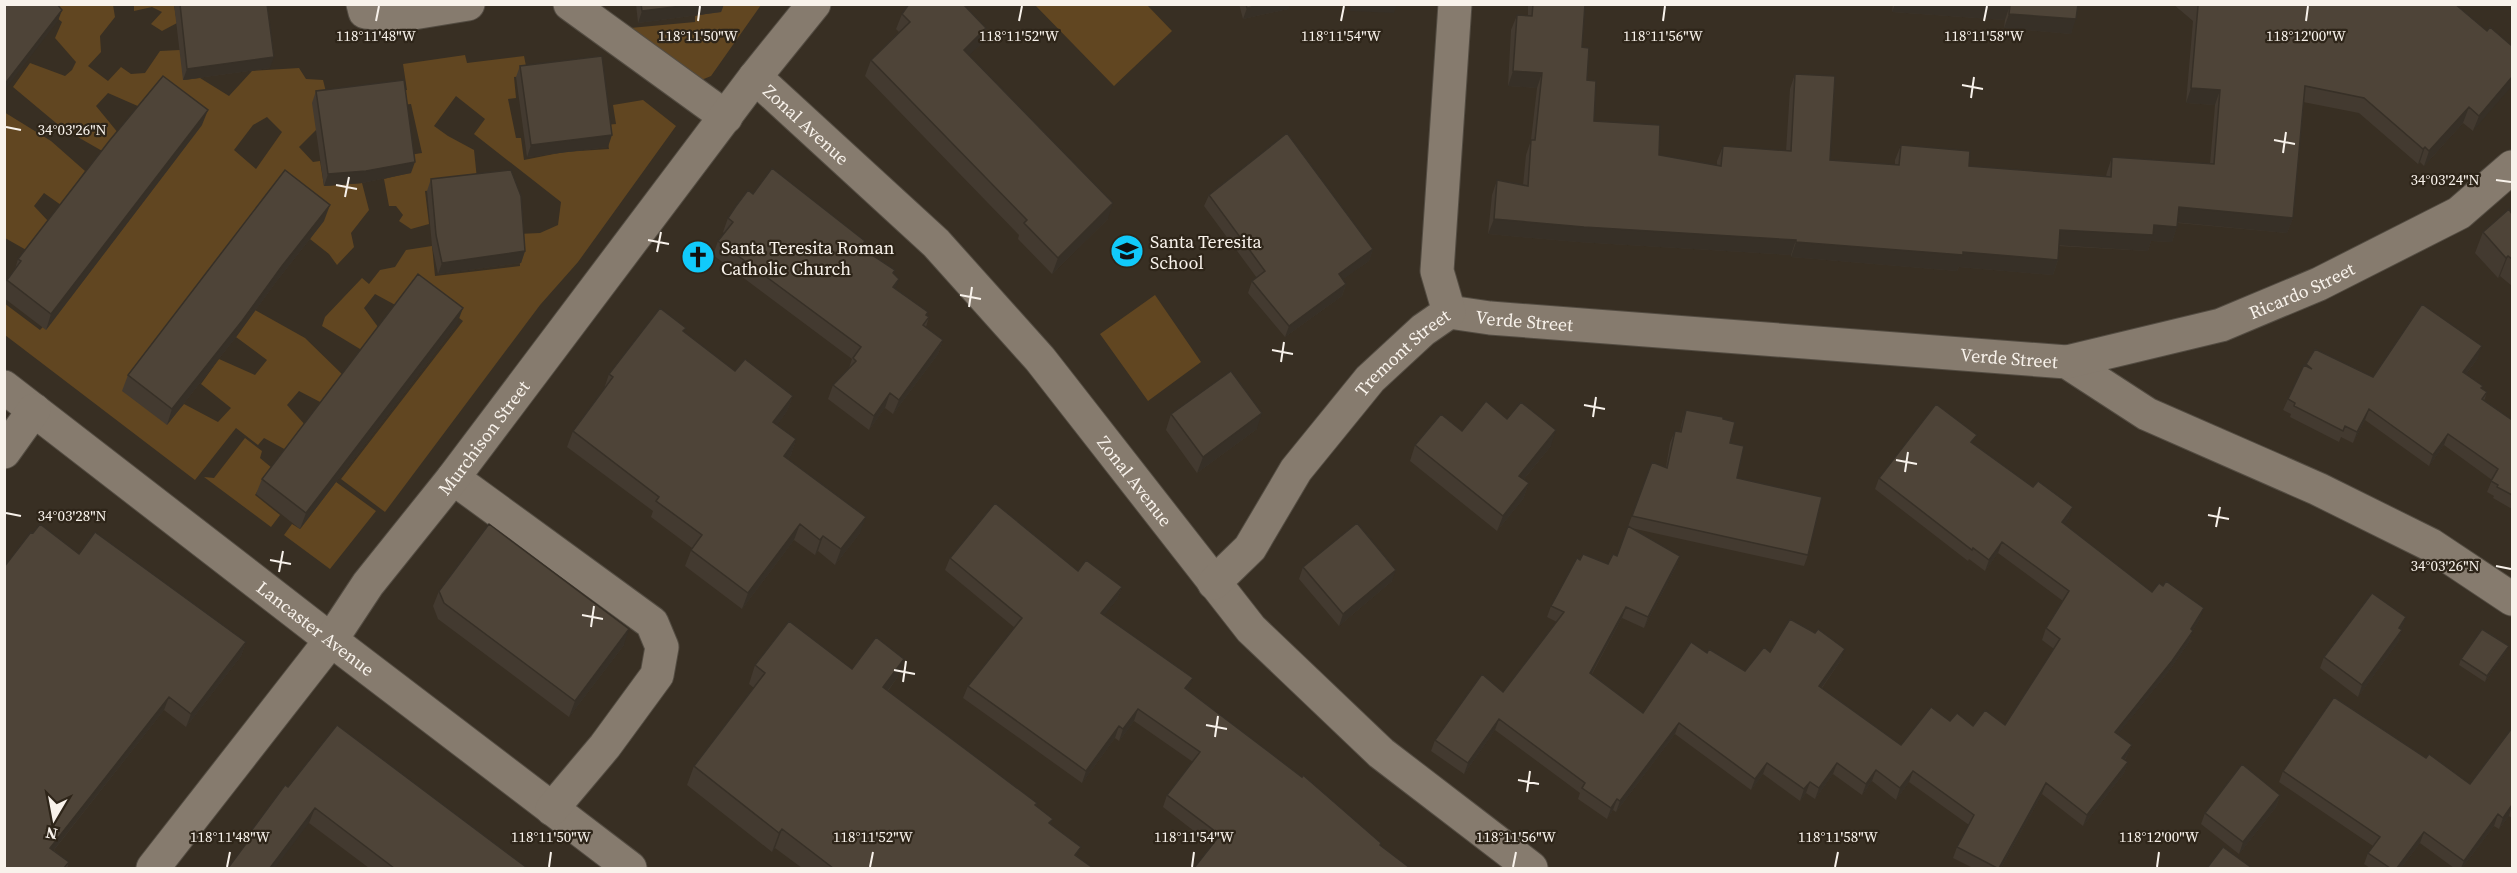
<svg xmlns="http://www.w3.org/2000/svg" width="2517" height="873" font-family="'Source Serif 4',serif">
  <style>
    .green { fill: #614621; fill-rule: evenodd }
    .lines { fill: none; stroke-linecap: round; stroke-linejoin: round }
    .minor-casing { stroke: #534c42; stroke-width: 35 }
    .minor { stroke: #867b6e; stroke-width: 33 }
    .wall { fill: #433a30 }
    .shaded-wall { fill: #373027 }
    .building { fill: #4e4438; stroke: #373027; stroke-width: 1.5 }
    .ticks { fill: none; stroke: #f8f2eb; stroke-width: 2 }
    .labels { text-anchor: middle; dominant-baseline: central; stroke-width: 4.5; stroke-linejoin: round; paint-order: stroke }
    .street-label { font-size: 18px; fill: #f8f2eb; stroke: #2e2519 }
    .poi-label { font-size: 18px; fill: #f8f2eb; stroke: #2e2519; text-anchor: start }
    .ticks-label { font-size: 15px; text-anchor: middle; fill: #f8f2eb; stroke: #2e2519; stroke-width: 4.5; stroke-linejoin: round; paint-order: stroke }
  </style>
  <rect width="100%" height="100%" fill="#382f23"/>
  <path class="green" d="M41,5H113L115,17L100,36L101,52L88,66L108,81L121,67L131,74L145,73L160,51L180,50L184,80L200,78L229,96L252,71L299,68L306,79L323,80L328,100L316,130L299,147L313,162L320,161L324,186L362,183L369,210L351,233L354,247L337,265L329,254L310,239L325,216L166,425L184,404L218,422L231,408L201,384L219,359L255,375L267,360L236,337L255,310L305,338L345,377L324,404L299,391L287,405L307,427L288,451L264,438L258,445L236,428L195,480L5,335L4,303L40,330L70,298L178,156L140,107L108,93L96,106L119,134L104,152L62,128L13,87L30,63L65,76L72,70L76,62L55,38L62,22ZM267,117L282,132L256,169L234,150L253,125Z
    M134,5H174L177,23L162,31L151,24L162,12L152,7L134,11Z
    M715,5H761L711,76L699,81L630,28L695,22V16L715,12Z
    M1035,5H1147L1172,31L1114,86Z
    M465,55L467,63L524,56L528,76L514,77L516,98L508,99L516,138H521L524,160L564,152L609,149L605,125L616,124L613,105L643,100L676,126L578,262L540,305L385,512L341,479L463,321L438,302L399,307L375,294L364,308L381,331L365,352L322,326L325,317L362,278L369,284L380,270L395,267L406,250L432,246L435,276L520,266L518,234L540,233L558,225L561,202L474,134L485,119L456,96L434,126L448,136L474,150L477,179L459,187L425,191L429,224L411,229L399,221L403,215L396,206H389L384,179L411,172L409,155L422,153L411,104L402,105L400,91L407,90L403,64Z
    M4,112L51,141L85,171L61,205L44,193L34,206L48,221L28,251L5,238Z
    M1155,295L1201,362L1148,401L1100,334Z
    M245,438L262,451L260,458L272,468L255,495L280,515L271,527L204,477L214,478Z
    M336,482L376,511L330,569L284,535L292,524L300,529Z"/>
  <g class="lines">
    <g class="minor-casing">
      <g id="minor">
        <path d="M363,4L365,12L401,15L468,4"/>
        <path d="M570,4L726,117"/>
        <path id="s1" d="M755,77L936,243L1040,359L1251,629L1381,753L1531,868"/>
        <path id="s2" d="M1449,312L1490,318L2067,362L2147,414L2318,489L2431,545L2512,599"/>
        <path id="s3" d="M2067,362L2221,325L2319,284L2459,213L2512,167"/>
        <path id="s4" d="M4,387L331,640L630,868"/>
        <path d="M4,452L34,410"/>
        <path d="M453,478L652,623L662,647L657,675L605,746L552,809"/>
        <path id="s5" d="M1214,583L1250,548L1296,470L1370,379L1423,330L1449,312L1437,271L1455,4"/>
        <path id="s6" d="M153,868L331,640L368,584L453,478L755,77L814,4"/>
      </g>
    </g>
    <use href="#minor" class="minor"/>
  </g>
  <path class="wall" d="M174,4H267L270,68L183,80Z
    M636,4H724L721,12L638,23Z
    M1239,4H1290L1288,9L1243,19Z
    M1528,4H1585L1582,47L1594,121L1659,155L1717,165V161L1723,146L1786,151L1790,89L1795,74L1830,160L1895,165V160L1901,145L1969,166L2106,176L2107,172L2112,157L2210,164L2215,105L2186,103L2193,21L2173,4H2455L2487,31L2512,46L2473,131L2463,123L2424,166L2420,162L2418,164L2359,113L2303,102L2293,218L2287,233L2178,223L2172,242L2151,241L2148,251L2059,246L2058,260L2053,275L1959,267L1957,271L1791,257V255L1578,242L1488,234L1492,195L1497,180L1523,185L1526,155L1531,140L1537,88L1508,86L1511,30L1517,15L1528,16Z
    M1893,4H2078L2071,34L2004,28L2005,20L1892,12Z
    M966,8L986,28L981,44L969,55L1108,219L1052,274L1018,239L1019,235L865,76L871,60L899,32L896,29L902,14Z
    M520,66L608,147L527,157L516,77Z
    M316,91L411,173L362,183L324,186L312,103Z
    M202,125L46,330L4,298V285L7,280L15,269L18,259Z
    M431,179L525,251L521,263L438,274L432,246L427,191Z
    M753,194L865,241L862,249L893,274L895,289L929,317L926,327L943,340L938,354L893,414L885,408L869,430L828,399L833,385L849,368L852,359L713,255L718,241L724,233L723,232L728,218Z
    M1209,195L1373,249L1369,261L1343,279L1346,284L1342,296L1285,337L1248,293L1252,281L1257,278L1204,206Z
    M2512,214V286L2500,276L2498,278L2475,253L2483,232Z
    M324,221L276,282L236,337L167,425L122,391L128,375Z
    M457,324L300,529L256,494L262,479Z
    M684,332L735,371L793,396L787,411L777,425L796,439L791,455L788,459L860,533L835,565L818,551L815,555L794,540L742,609L685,566L692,548L651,517L653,511L567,447L573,431L604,389L609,374Z
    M2315,349L2373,377L2478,358L2466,374L2482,389L2487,392L2484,401L2512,420V509L2493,498L2494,496L2487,492L2492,480L2444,445L2429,466L2365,420L2353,443L2341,437L2339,442L2290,417L2291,414L2283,410L2288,399Z
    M1686,410L1723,419L1730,443L1737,478L1808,555L1804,566L1631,528L1680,556L1676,567L1644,628L1622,618L1592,674L1643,713L1707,653L1745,671L1770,652L1841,660L1822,688L1901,745L1950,721L1973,726L2005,725L2054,649L2042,640L2046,628L2063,601L1998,553L1985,571L1969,559L1968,561L1875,489L1879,478L1973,444L2069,518L2064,524L2152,592L2200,619L2193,630L2189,642L2168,672L2118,734L2132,745L2127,756L2125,760L2128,762L2124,773L2083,826L2042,794L2001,868H1973L1953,858L1957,847L1969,825L1909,782L1896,800L1872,781L1862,795L1833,774L1815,799L1806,793L1800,801L1763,774L1751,790L1675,734L1616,812L1613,810L1607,819L1578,799L1580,793L1495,730L1464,774L1431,751L1435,740L1503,692L1557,622L1547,617L1551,606L1580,560L1608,564L1617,556L1652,462L1666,467L1670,443L1675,431L1680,432L1682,422Z
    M1171,414L1257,429L1197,473L1166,430Z
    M1507,419L1551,446L1524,479L1529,483L1523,499L1497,531L1410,461L1415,445Z
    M33,533L79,554L246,642L241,656L186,727L164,710L54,850L69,862L67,868H4Z
    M950,558L1078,571L1122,587L1117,599L1104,615L1188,690L1302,777L1212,845L1163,807L1167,795L1193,762L1134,721L1119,741L1115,738L1082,783L963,698L968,686L1015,628L945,570Z
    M1303,567L1392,581L1339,626L1299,579Z
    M439,591L624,645L569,717L438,619L433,606Z
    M2402,629L2398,642L2358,697L2320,668L2324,657Z
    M2506,652L2485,682L2459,665L2461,659Z
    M904,659L897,678L888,691L1037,803L1036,806L1078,857L1093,868H802L775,848L772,852L687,785L694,766L754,688L749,684L755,665L852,669Z
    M2512,728V818L2509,816L2499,829L2494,826L2462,868H2454L2420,843L2401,868H2370L2364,864L2368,853L2373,846L2279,782L2283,771L2426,758L2470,784Z
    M288,787L525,868H369L309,823L247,843L251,831Z
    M2280,795L2276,807L2239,854L2201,824L2205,813Z"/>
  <path class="shaded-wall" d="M697,4H724L721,12L638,23L642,11Z
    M1263,4H1290L1288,9L1243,19L1247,8Z
    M1351,4H1397L1394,13L1349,11Z
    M1895,4H2000L2010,5L2005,20L1892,12Z
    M62,10L58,21L4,91V85Z
    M2009,14L2076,19L2071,34L2004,28Z
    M986,28L981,44L958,66L964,50Z
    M274,57L270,68L183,80L187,69Z
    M1513,71L1542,73L1537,88L1508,86Z
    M2512,77V86L2473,131L2479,116Z
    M2191,88L2220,90L2215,105L2186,103Z
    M2469,107L2463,123L2424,166L2429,151Z
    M208,110L202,125L46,330L51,314Z
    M612,135L608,147L527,157L531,145Z
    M2425,147L2420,162L2418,164L2423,149Z
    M415,162L411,173L362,183L324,186L328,174Z
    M1113,203L1108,219L1052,274L1058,258Z
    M330,205L324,221L276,282L236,337L167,425L172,409L282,266Z
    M2179,207L2293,218L2287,233L2173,222Z
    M1494,219L1796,240L1791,255L1578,242L1488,234Z
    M2154,225L2177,227L2172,242L2151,241L2148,251L2055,245L2060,230Z
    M1796,242L1963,252L2058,260L2053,275L1959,267L1957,271L1791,257Z
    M1373,249L1369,261L1335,285L1339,274Z
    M525,251L521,263L438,274L442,263Z
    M2508,256L2500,276L2498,278L2506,258Z
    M899,279L894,293L893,287Z
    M1346,284L1342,296L1285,337L1289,326Z
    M463,308L457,324L300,529L306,513Z
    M943,340L938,354L893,414L899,400Z
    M2482,346L2478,358L2459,383L2463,372Z
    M890,393L885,408L869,430L874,416Z
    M793,396L787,411L768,438L773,422Z
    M2369,409L2365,420L2353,443L2357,432Z
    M1262,413L1257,429L1197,473L1203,457Z
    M1556,430L1551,446L1514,491L1519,476Z
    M2448,434L2444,445L2429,466L2433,455Z
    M796,439L791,455L778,471L784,456Z
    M1529,483L1523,499L1497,531L1503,516Z
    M2073,507L2069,518L2058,533L2062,522Z
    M866,517L860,533L835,565L841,549Z
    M800,524L794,540L742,609L748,593Z
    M823,536L818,551L815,555L820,540Z
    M2002,542L1998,553L1985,571L1989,560Z
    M1680,556L1676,567L1644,628L1648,617Z
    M1396,570L1392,581L1339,626L1343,614Z
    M1122,587L1117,599L1097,625L1101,613Z
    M1626,607L1622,618L1586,684L1590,673Z
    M2204,608L2200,619L2187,640L2191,629Z
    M2406,617L2402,629L2395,640L2399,628Z
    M629,629L624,645L569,717L575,701Z
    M2402,630L2398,642L2358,697L2362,685Z
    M2193,631L2189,642L2168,672L2111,743L2115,732Z
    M246,642L241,656L186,727L191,714Z
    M2509,646L2506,652L2485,682L2487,676Z
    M1845,649L1841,660L1815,697L1819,686Z
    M904,659L897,678L876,706L883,687Z
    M1193,678L1188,690L1185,688Z
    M169,697L164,710L45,861L50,848Z
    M1138,709L1134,721L1119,741L1123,729Z
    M1499,719L1495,730L1464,774L1468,763Z
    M1679,723L1675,734L1616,812L1620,801Z
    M1119,726L1115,738L1082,783L1086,771Z
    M2132,745L2127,756L2118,769L2122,758Z
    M2128,762L2124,773L2083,826L2087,815Z
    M1767,763L1763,774L1751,790L1755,779Z
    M1837,763L1833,774L1815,799L1819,788Z
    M1876,770L1872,781L1862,795L1866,784Z
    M1913,771L1909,782L1896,800L1900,788Z
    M1810,782L1806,793L1800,801L1804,789Z
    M2046,783L2042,794L2001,868H1999Z
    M2280,795L2276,807L2239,854L2243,842Z
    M1617,799L1613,810L1607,819L1611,808Z
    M2512,805L2509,816L2499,829L2503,818Z
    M315,808L309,823L275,868H270Z
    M2498,814L2494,826L2462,868H2461L2464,861Z
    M782,829L775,848L772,852L779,833Z
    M2424,832L2420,843L2401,868H2397Z"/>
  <path class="building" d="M4,4H57L62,10L4,85Z
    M180,4H267L274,57L187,69Z
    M641,4H697L642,11Z
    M909,4H963L986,28L964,50L1113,203L1058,258L1024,223L1027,220L871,60L910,22L902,14Z
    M1246,4H1263L1247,8Z
    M1533,4H1585L1582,47L1589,48L1587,80L1596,81L1594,121L1660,125L1659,155L1721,166L1723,146L1791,151L1795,74L1835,76L1830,160L1899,165L1901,145L1970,151L1969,166L2111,177L2112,157L2214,164L2220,90L2191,88L2198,6L2196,4H2455L2487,31L2490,27L2512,46V77L2479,116L2469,107L2429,151L2425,147L2423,149L2364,98L2305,86L2293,218L2179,207L2177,227L2154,225L2153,235L2060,230L2058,260L1963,252V255L1796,242V240L1584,227L1494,219L1497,180L1528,186L1531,140H1535L1542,73L1513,71L1517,15L1532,16Z
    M2000,4H2078L2076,19L2009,14L2010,5Z
    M602,56L612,135L531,145L520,66Z
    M163,76L208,110L51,314L7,280L21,261L18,259L110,140Z
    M404,80L415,162L366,171L328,174L316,91Z
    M1287,133L1373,249L1339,274L1346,284L1289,326L1252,281L1265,271L1209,195Z
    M772,168L865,241L860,247L895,270L893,273L899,279L893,287L928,312L926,315L929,317L923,325L943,340L899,400L890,393L874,416L833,385L856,361L853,358L861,347L718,241L733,222L728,218L736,206L748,190L753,194Z
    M285,170L330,205L282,266L242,321L172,409L128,375Z
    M511,170L521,196L525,251L442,263L436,235L431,179Z
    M2509,209L2512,214V259L2508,256L2506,258L2483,232Z
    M418,274L463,308L306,513L262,479Z
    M2422,304L2482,346L2463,372L2483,386L2481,388L2487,392L2482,399L2512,420V495L2497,487L2498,485L2491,481L2498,469L2448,434L2433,455L2369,409L2357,432L2345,426L2343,431L2294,406L2295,403L2288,399L2304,365L2312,369L2306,364L2315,349L2373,377Z
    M660,308L686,328L683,331L735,371L745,359L793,396L773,422L796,439L784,456L866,517L841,549L823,536L820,540L800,524L748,593L691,550L702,535L656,501L659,497L573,431L613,377L609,374Z
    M1231,371L1262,413L1203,457L1171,414Z
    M1486,401L1507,419L1521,402L1556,430L1519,476L1529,483L1503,516L1415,445L1441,414L1462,431Z
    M1936,404L1977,435L1971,442L2033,487L2038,481L2073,507L2062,522L2152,592L2159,583L2163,586L2166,581L2204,608L2191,629L2193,631L2172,661L2115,732L2132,745L2122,758L2128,762L2087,815L2046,783L1999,868H1997L1957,847L1974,815L1913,771L1900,788L1876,770L1866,784L1837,763L1819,788L1810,782L1804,789L1767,763L1755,779L1679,723L1620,801L1617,799L1611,808L1582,788L1585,783L1499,719L1468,763L1435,740L1482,674L1503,692L1564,612L1551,606L1577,558L1580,560L1583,554L1608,564L1613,554L1617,556L1628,526L1680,556L1648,617L1626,607L1590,673L1643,713L1691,642L1707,653L1709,649L1745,671L1764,647L1770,652L1790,619L1815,633L1818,629L1845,649L1819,686L1901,745L1931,707L1950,721L1957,713L1973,726L1985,710L2005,725L2060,639L2046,628L2069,591L2002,542L1989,560L1973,548L1972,550L1879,478Z
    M1686,410L1723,417V419L1735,422L1730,443L1744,446L1737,478L1822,497L1808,555L1632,516L1652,462L1667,468L1675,431L1681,432Z
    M995,503L1078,571L1086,560L1122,587L1101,613L1193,678L1185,688L1302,777L1303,775L1381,843L1380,845L1410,868H1194L1220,835L1167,795L1200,752L1138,709L1123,729L1119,726L1086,771L968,686L1022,618L950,558Z
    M1357,523L1396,570L1343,614L1303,567Z
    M40,524L79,554L95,532L246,642L191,714L169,697L50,848L69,862L64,868H4V567L31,532L33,533Z
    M489,524L629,629L575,701L444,603L439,591Z
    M2372,593L2406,617L2399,628L2402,630L2362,685L2324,657Z
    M789,621L852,669L876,637L904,659L883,687L1037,803L1035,805L1053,819L1049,823L1081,847L1075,855L1093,868H833L782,829L779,833L694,766L765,673L755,665Z
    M2482,629L2509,646L2487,676L2461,659Z
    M2334,697L2426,758L2429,754L2470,784L2512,728V805L2503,818L2498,814L2464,861L2424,832L2397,868H2390L2368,853L2380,837L2283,771Z
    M337,725L526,867L525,868H394L315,808L270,868H228L254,833L251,831L285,785L288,787Z
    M2242,764L2280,795L2243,842L2205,813Z
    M2223,847L2252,868H2207Z"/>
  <path class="ticks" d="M376,21L379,6M698,21L700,6M1019,21L1022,6M1341,21L1344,6M1663,21L1665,6M1984,21L1987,6M2306,21L2308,6M1962,85L1983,89M1971,98L1974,77M6,127L21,130M2274,140L2295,144M2283,153L2286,132M2496,180L2511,182M336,185L357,189M345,197L349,177M648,240L669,244M657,252L661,232M960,295L981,299M969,307L972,287M1272,350L1293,354M1281,362L1284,342M1584,405L1605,409M1593,417L1596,397M1896,460L1917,464M1905,472L1908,452M6,513L21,516M2208,515L2229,519M2216,527L2220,507M270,560L291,564M2496,566L2511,569M279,572L283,551M582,615L603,619M591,627L594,606M894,670L915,674M903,682L906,661M1206,725L1227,729M1215,737L1218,716M1518,780L1539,784M1527,792L1530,771M227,867L230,852M549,867L551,852M870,867L873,852M1192,867L1194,852M1513,867L1516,852M1835,867L1838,852M2157,867L2159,852"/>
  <defs>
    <g id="school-disc" transform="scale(1.725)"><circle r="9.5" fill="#11cafb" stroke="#2e2519"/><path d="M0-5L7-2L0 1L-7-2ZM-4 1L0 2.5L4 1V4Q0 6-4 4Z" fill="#111"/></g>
    <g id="church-disc" transform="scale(1.725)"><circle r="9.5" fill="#11cafb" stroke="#2e2519"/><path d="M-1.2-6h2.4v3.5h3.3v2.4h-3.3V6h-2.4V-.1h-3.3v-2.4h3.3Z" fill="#111"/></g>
  </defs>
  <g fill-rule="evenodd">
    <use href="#school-disc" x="1127" y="251"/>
    <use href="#church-disc" x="698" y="257"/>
  </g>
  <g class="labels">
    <g class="street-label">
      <text stroke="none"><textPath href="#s1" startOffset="70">Zonal Avenue</textPath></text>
      <text stroke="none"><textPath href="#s3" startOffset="246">Ricardo Street</textPath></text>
      <text stroke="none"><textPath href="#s2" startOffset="76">Verde Street</textPath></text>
      <text stroke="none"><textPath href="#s5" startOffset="300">Tremont Street</textPath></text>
      <text stroke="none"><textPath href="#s2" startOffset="562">Verde Street</textPath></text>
      <text stroke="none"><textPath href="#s6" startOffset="543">Murchison Street</textPath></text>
      <text stroke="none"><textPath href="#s1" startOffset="556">Zonal Avenue</textPath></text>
      <text stroke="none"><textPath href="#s4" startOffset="394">Lancaster Avenue</textPath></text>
    </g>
    <g class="poi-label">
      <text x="1150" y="241">Santa Teresita<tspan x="1150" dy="21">School</tspan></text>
      <text x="721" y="247">Santa Teresita Roman<tspan x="721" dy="21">Catholic Church</tspan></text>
    </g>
  </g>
  <g class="ticks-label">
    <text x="376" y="41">118°11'48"W</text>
    <text x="698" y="41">118°11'50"W</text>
    <text x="1019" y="41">118°11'52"W</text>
    <text x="1341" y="41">118°11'54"W</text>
    <text x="1663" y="41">118°11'56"W</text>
    <text x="1984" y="41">118°11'58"W</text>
    <text x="2306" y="41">118°12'00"W</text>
    <text x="72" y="135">34°03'26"N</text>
    <text x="2445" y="185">34°03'24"N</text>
    <text x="72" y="521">34°03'28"N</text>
    <text x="2445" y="571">34°03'26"N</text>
    <text x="230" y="842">118°11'48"W</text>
    <text x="551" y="842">118°11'50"W</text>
    <text x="873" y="842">118°11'52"W</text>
    <text x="1194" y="842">118°11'54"W</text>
    <text x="1516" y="842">118°11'56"W</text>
    <text x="1838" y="842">118°11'58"W</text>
    <text x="2159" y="842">118°12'00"W</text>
  </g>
  <rect width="2517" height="873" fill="none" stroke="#f8f2eb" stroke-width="12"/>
  <g transform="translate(54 819) rotate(190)" stroke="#2e2519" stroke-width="4.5" paint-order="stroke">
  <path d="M0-4.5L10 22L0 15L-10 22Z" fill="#f8f2eb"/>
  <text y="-9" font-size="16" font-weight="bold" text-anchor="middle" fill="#f8f2eb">N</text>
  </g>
</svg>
